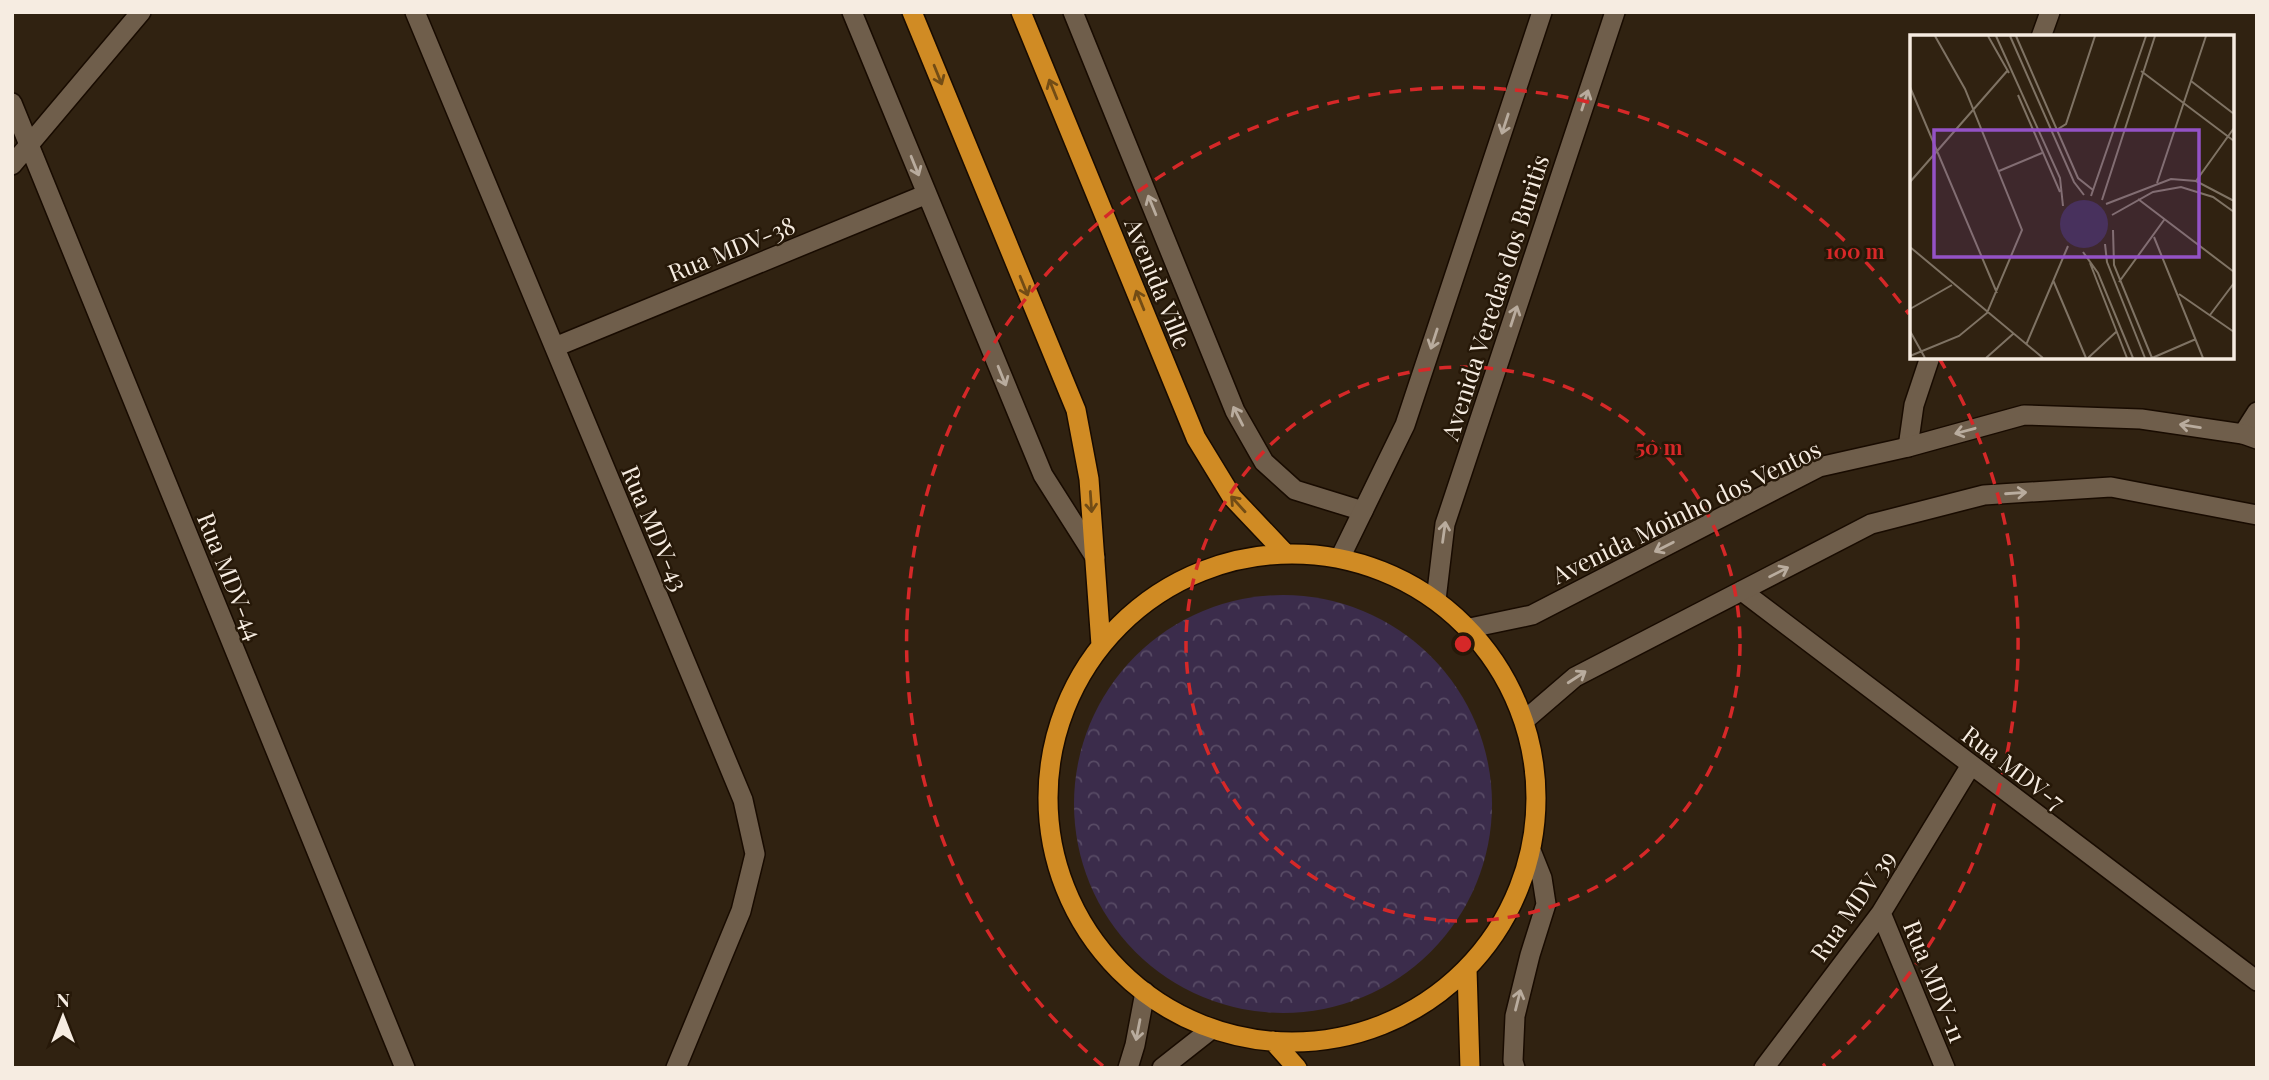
<svg xmlns="http://www.w3.org/2000/svg" width="2269" height="1080" font-family="'Playfair Display',serif">
  <style>
    .park { fill: url(#park-crowns) }
    .lines { fill: none; stroke-linecap: round; stroke-linejoin: round }
    .minor-casing { stroke: #180b00; stroke-width: 22 }
    .tertiary-casing { stroke: #180b00; stroke-width: 22 }
    .trunk-casing { stroke: #180b00; stroke-width: 22 }
    .minor { stroke: #6f5e4b; stroke-width: 19 }
    .tertiary { stroke: #6f5e4b; stroke-width: 19 }
    .trunk { stroke: #d08b24; stroke-width: 19 }
    .oneway { stroke: #724c15 }
    .oneway2 { stroke: #b9ac9e }
    .ring { fill: none; stroke: #d62828; stroke-width: 3.5; stroke-dasharray: 12 9 }
    .labels { text-anchor: middle; dominant-baseline: central; stroke-width: 5; stroke-linejoin: round; paint-order: stroke }
    .street-label { font-size: 24px; fill: #f6ece1; stroke: #261808 }
    .inset-road { fill: none; stroke: #7f7364; stroke-width: 2 }
    .view { fill: #9452c6; fill-opacity: 0.15; stroke: #9452c6; stroke-width: 3.5 }
    .inset-edge { fill: none; stroke: #f6ece1; stroke-width: 3.5 }
    .centre { fill: #d62828; stroke: #261808; stroke-width: 3.5 }
    .ring-label { font-size: 21px; text-anchor: middle; font-weight: bold; fill: #d62828; stroke: #261808; stroke-width: 5; stroke-linejoin: round; paint-order: stroke }
  </style>
  <defs>
    <pattern id="park-crowns" width="20" height="18" patternUnits="userSpaceOnUse" patternTransform="scale(1.75)"><rect width="20" height="18" fill="#3b2c4b"/><path d="M2 6a3 3 0 1 1 6 0M12 15a3 3 0 1 1 6 0" fill="none" stroke="#584b65"/></pattern>
  </defs>
  <rect width="100%" height="100%" fill="#302211"/>
  <path class="park" d="M1074 804a209 209 0 1 1 418 0a209 209 0 1 1-418 0Z"/>
  <g class="lines">
    <g class="minor-casing">
      <path id="minor" d="M415,12L743,800L755,854L741,911L676,1068
        M852,12L1043,475L1095,557
        M1073,12L1235,411L1264,462L1295,490L1363,511
        M2041,37L2050,12
        M12,103L405,1068
        M12,165L141,12
        M555,347L927,194
        M2243,434L2257,412
        M1908,447L1914,405L1930,357
        M1742,591L2257,981
        M1881,913L1945,1068
        M1128,1068L1135,1045L1145,992
        M1162,1068L1209,1031
        M1515,1068L1513,1061L1515,1016L1530,955L1546,904L1542,878L1532,853
        M1764,1068L1881,913L1971,765"/>
    </g>
    <g class="tertiary-casing">
      <path id="tertiary" d="M1340,558L1405,425L1542,12
        M1436,600L1445,524L1615,12
        M1470,628L1532,615L1819,467L1908,447L2024,415L2141,419L2243,434L2257,439
        M1525,720L1575,677L1871,524L1984,495L2111,487L2257,515"/>
    </g>
    <g class="trunk-casing">
      <path id="trunk" d="M912,12L1076,410L1089,479L1101,645
        M1021,12L1196,438L1232,497L1285,553
        M1048 798a244 244 0 1 1 488 0a244 244 0 1 1-488 0Z
        M1467,969L1470,1068
        M1273,1041L1297,1068"/>
    </g>
    <use href="#minor" class="minor"/>
    <use href="#tertiary" class="tertiary"/>
    <use href="#trunk" class="trunk"/>
  </g>
  <defs><path id="oneway-shaft" d="M-6 0H5M1.5-3L5.5 0L1.5 3" fill="none" stroke-width="1.6" stroke-linecap="round" stroke-linejoin="round" transform="scale(1.75)"/></defs>
  <g class="oneway">
    <use href="#oneway-shaft" transform="translate(938 75) rotate(68)"/>
    <use href="#oneway-shaft" transform="translate(1053 89) rotate(-112)"/>
    <use href="#oneway-shaft" transform="translate(1024 286) rotate(68)"/>
    <use href="#oneway-shaft" transform="translate(1140 300) rotate(-112)"/>
    <use href="#oneway-shaft" transform="translate(1091 502) rotate(86)"/>
    <use href="#oneway-shaft" transform="translate(1238 504) rotate(-132)"/>
  </g>
  <g class="oneway2">
    <use href="#oneway-shaft" transform="translate(1585 100) rotate(-72)"/>
    <use href="#oneway-shaft" transform="translate(1505 124) rotate(108)"/>
    <use href="#oneway-shaft" transform="translate(915 166) rotate(68)"/>
    <use href="#oneway-shaft" transform="translate(1152 205) rotate(-112)"/>
    <use href="#oneway-shaft" transform="translate(1514 316) rotate(-72)"/>
    <use href="#oneway-shaft" transform="translate(1434 339) rotate(108)"/>
    <use href="#oneway-shaft" transform="translate(1002 376) rotate(68)"/>
    <use href="#oneway-shaft" transform="translate(1238 416) rotate(-117)"/>
    <use href="#oneway-shaft" transform="translate(2190 426) rotate(-171)"/>
    <use href="#oneway-shaft" transform="translate(1965 431) rotate(165)"/>
    <use href="#oneway-shaft" transform="translate(2016 493) rotate(-4)"/>
    <use href="#oneway-shaft" transform="translate(1444 532) rotate(-82)"/>
    <use href="#oneway-shaft" transform="translate(1664 547) rotate(153)"/>
    <use href="#oneway-shaft" transform="translate(1779 572) rotate(-27)"/>
    <use href="#oneway-shaft" transform="translate(1577 677) rotate(-33)"/>
    <use href="#oneway-shaft" transform="translate(1518 1000) rotate(-76)"/>
    <use href="#oneway-shaft" transform="translate(1138 1030) rotate(101)"/>
  </g>
  <g class="ring">
    <circle cx="1463" cy="644" r="277"/>
    <path d="M1103 1066A555 555 0 1 1 1909 314M1939 358A555 555 0 0 1 1823 1066"/>
  </g>
  <g class="labels">
    <g class="street-label">
      <text transform="translate(731 248) rotate(-22)">Rua MDV-38</text>
      <text transform="translate(1159 283) rotate(68)">Avenida Ville</text>
      <text transform="translate(1494 297) rotate(-72)">Avenida Veredas dos Buritis</text>
      <text transform="translate(1686 511) rotate(-26)">Avenida Moinho dos Ventos</text>
      <text transform="translate(656 528) rotate(67)">Rua MDV-43</text>
      <text transform="translate(231 576) rotate(68)">Rua MDV-44</text>
      <text transform="translate(2014 767) rotate(37)">Rua MDV-7</text>
      <text transform="translate(1852 905) rotate(-55)">Rua MDV 39</text>
      <text transform="translate(1936 981) rotate(68)">Rua MDV-11</text>
    </g>
  </g>
  <g transform="translate(1910 35)">
    <rect width="324" height="324" fill="#302211"/>
    <path d="M150 189a24 24 0 1 1 48 0a24 24 0 1 1-48 0Z" fill="#3b2c4b"/>
    <path class="inset-road" d="M78,1L99,38M86,1L150,143L153,171M100,1L164,147L174,160M106,1L168,143L183,155M231,36L324,106M281,46L324,79M0,52L87,258M108,60L150,157M148,94L156,89L185,1M89,136L132,118M286,146L324,93M0,147L98,35M247,148L296,1M181,161L236,1M228,164L324,237M192,165L245,1M196,169L261,144L286,146L324,166M202,180L243,157L271,152L303,162L324,177M203,195L204,230L242,323M244,202L293,323M195,209L197,227L235,323M0,212L133,323M173,217L188,238L223,323M180,228L217,323M143,245L176,323M209,247L254,185M269,259L324,297M0,274L42,250M300,280L324,248M0,296L15,323M116,310L158,211M0,321L49,301L77,278L112,195L55,54L25,1M76,323L103,299M178,323L206,297M242,323L286,304"/>
    <path class="view" d="M24,95H289V222H24Z"/>
    <rect width="324" height="324" class="inset-edge"/>
  </g>
  <circle cx="1463" cy="644" r="10" class="centre"/>
  <g class="ring-label">
    <text x="1855" y="259">100 m</text>
    <text x="1659" y="455">50 m</text>
  </g>
  <rect width="2269" height="1080" fill="none" stroke="#f6ece1" stroke-width="28"/>
  <g transform="translate(63 1017)" stroke="#261808" stroke-width="5" paint-order="stroke">
  <path d="M0-5L12 26L0 18L-12 26Z" fill="#f6ece1"/>
  <text y="-10" font-size="19" font-weight="bold" text-anchor="middle" fill="#f6ece1">N</text>
  </g>
</svg>
